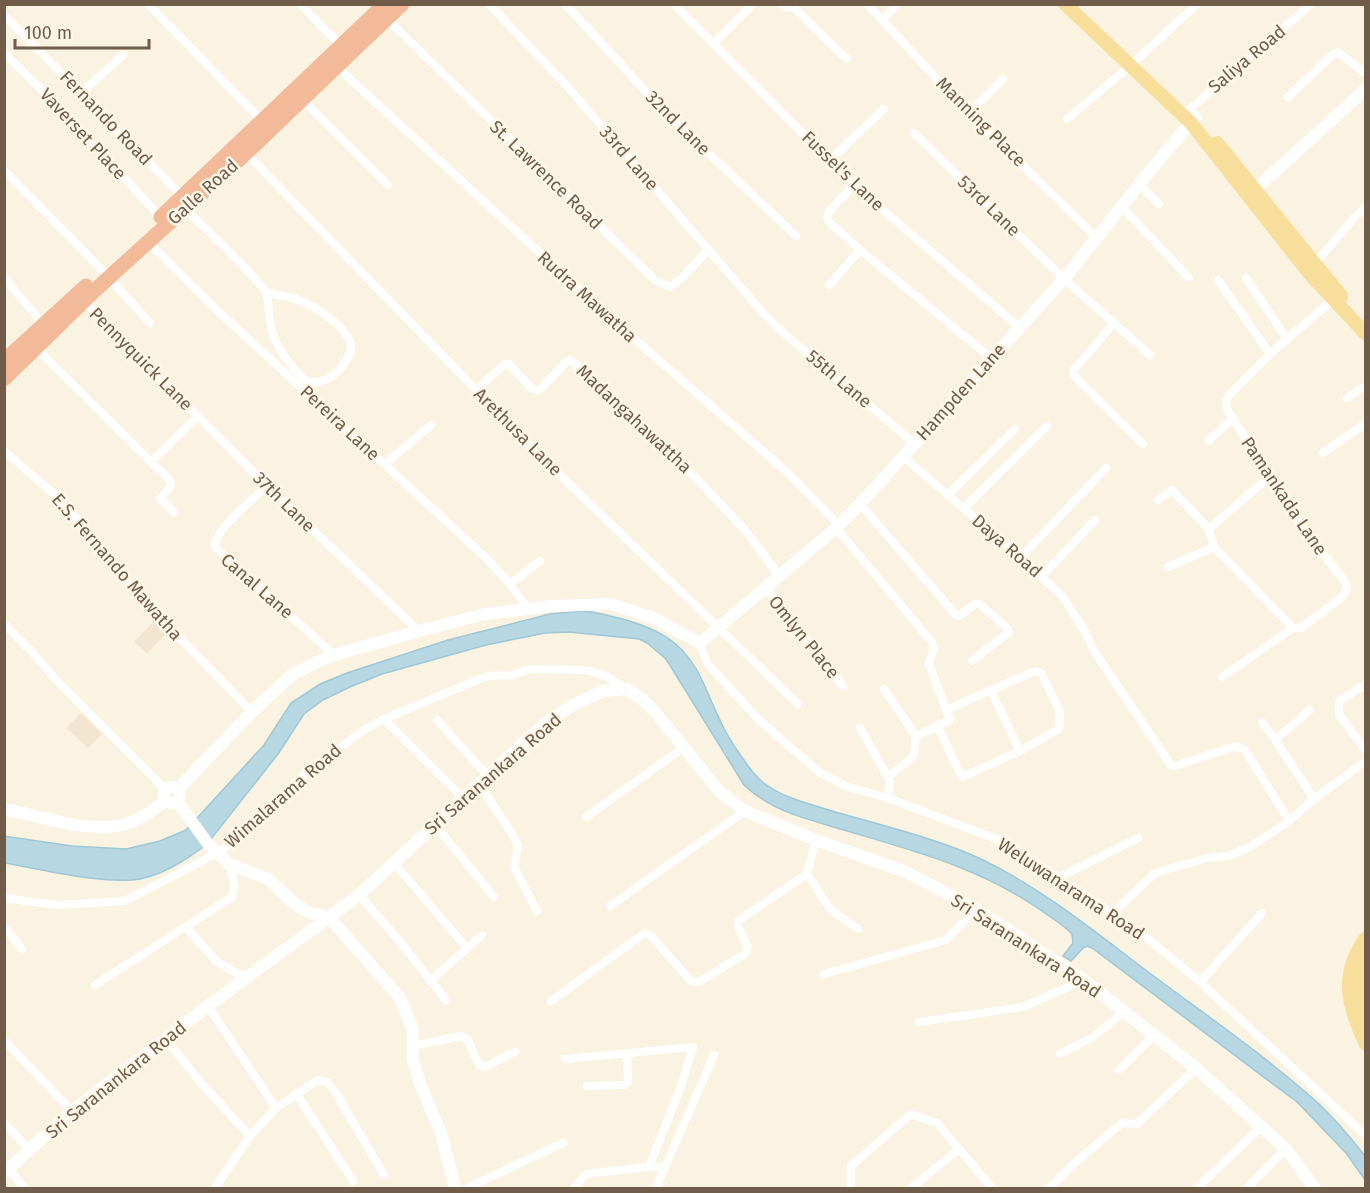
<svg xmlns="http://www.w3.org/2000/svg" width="1370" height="1193" font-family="'Fira Sans',sans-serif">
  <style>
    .residential { fill: #f2e6d0 }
    .water { fill: #b7d8e3; stroke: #9ec7d5; stroke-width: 1.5 }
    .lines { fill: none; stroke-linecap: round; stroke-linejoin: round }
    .street { stroke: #fff; stroke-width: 8 }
    .secondary { stroke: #fff; stroke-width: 12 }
    .primary { stroke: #f8de9b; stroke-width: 14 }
    .highway { stroke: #f3ba9a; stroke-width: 15 }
    .labels { text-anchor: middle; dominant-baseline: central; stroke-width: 5; stroke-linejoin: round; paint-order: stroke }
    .street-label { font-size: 18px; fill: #715b49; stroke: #fef7e7 }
  </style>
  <rect width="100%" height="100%" fill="#fbf3e1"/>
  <path class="residential" d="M160,615L173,627L147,653L134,642Z
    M81,713L102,734L88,748L66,728Z"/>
  <path class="water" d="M582,611C597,612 611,616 626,620C664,631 686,645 703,682C714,707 723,731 739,753C747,764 755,778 768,786C787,799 811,804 832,811C880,825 939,839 983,860C1045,890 1100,936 1155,977C1210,1018 1268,1058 1319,1104C1336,1120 1351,1138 1365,1156V1180L1346,1153L1297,1102L1092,948L1087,946L1083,948L1071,961L1063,956L1073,943L1072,934C1063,924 1050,917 1039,909C978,867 914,851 844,830C808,819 772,812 744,785L666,659L647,643L639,639L569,632L545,633L486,645L382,674L350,687L323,700L304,714L278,754L207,844C187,860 158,878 132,880C90,882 46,870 5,863L4,836L72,846L126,849L160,841L186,830L264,745L291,703L320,684L347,673L448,640L550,614Z"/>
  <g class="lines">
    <path class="street" d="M148,4L262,121
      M300,4L341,46
      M489,4L566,85L764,314L780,330L914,443
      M565,4L668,115L796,236
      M674,4L854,185L1020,328
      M781,4L787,8L793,4
      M867,4L969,113L1097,238
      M792,6L847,59
      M4,15L182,196
      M387,19L655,280L670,287L681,279L709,249
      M882,20L898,4
      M713,44L753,4
      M4,53L67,115L161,218
      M337,67L622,328L789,474L839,525
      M82,92L123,55
      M1288,97L1331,56L1338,52L1366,74
      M302,99L388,185
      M969,113L1003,79
      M1183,115L1311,4
      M1067,119L1130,66L1197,4
      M914,133L1064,279L1150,355
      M246,153L476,390L487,405L798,704
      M830,160L884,109
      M4,170L102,270
      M1139,184L1159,204
      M854,185L830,210L827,217L829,222L860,250L991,358
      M1122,207L1189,278
      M185,208C210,234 244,263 265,291C270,299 268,313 270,322C273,343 287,362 302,377C319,394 350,366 351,347C351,329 313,305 298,300C288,296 277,295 266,293
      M148,242L218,311L486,558L510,584L528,609
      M1312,267L1354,218L1366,207
      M4,277L43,324
      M109,278L150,323
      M1246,278L1287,339
      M1218,280L1270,354
      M829,285L860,250
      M84,301L267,486L419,631
      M1114,323L1073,371L1076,378L1143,444
      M36,348L151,462L198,416
      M476,390L505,364H509L531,388L537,390L542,388L567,361L571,360L696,478L745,530L779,575
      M1347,398L1366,385
      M1209,440L1233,418
      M4,451L54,494L73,515L139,596L252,712
      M1323,453L1366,423
      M902,456L1021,557L1062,596L1084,630L1094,651L1171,765L1175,766L1236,746L1245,750L1289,821
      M151,462L170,480L171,486L160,499L174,512
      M385,464L431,425
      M267,486C254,498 214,530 215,547L334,655
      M948,495L1015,429
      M1158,500L1172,490L1209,529L1214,547L1293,628
      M860,504L956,615L959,616L975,604H980L1008,629L1009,632L972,661
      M964,508L1047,426
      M836,528L932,642L934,648L929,664L950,720L916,736L914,756L888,777L890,782L888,798
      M1209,529L1270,476
      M1021,557L1106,468
      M1168,567L1214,547
      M1042,576L1095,520
      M510,584L540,561
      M765,587L843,686
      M4,624L34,654L55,679L166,790
      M700,643L707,663L758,719L819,772L848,787L888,798L1004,842L1113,913L1151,941L1200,982L1366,1136
      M1222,677L1293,628H1301L1341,598L1347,589L1346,583L1302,527L1228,411L1226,403L1229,395L1270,354L1335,298
      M1366,684L1339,701V714L1366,751
      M884,689L916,736
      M991,691L1020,751
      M1310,710L1275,740L1314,799
      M384,719L463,798
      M437,720L488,776
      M1262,722L1275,740
      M937,725L962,777L1020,751L1059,729L1060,711L1041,673L1035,671L946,710
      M860,728L888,777
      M480,785L514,837L518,846L514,867L537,911
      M586,817L683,748
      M435,825L494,897
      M394,863L467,948
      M807,874L830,909L858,929
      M1058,878L1138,838
      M359,895L397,938L446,1000
      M4,898L57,905L125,901L217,853L245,834L295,782L362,731L384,719L487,676L513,675L530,669L587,670L606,676L626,689
      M610,906L745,811
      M1113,913L1155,873L1207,858L1228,856L1248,848L1289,821L1314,799L1366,761
      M4,926L22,949
      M186,927L216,961L246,979
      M824,974L946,940L976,909
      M430,981L482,935
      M1200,982L1262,913
      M95,985L232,897L235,886L229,864
      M551,1001L645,933L651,936L692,982H699L746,953L748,947L738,926L739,920L807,874L816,840
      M208,1006L276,1108
      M919,1022L1023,1007L1084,980
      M166,1039L201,1083L250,1136L215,1188
      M4,1040L72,1111
      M413,1046L461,1036L468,1040L479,1065L485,1067L515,1052
      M1060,1054L1093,1037L1124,1012
      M565,1059L693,1047L680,1089L649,1167
      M1119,1070L1154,1035
      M587,1086L625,1085L628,1082L627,1053
      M296,1093L353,1181
      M4,1123L30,1150
      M250,1136L276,1108L318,1080L327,1082L336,1093L384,1175
      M10,1169L24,1188
      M467,1188L563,1143
      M574,1188L585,1175L594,1173L649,1167L665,1168
      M656,1188L714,1055
      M851,1188V1166L911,1114L937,1123L992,1188
      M911,1188L958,1150
      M1049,1188L1077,1161L1122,1123L1137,1124L1196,1068
      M1197,1188L1261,1127
      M1247,1188L1286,1149"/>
    <path class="secondary" d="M1248,196L1366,89
      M164 795a8 8 0 1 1 16 0a8 8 0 1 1-16 0Z
      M178,789L257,707L292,675L319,661L334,655L419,631L485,614L553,606L610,604L651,617L700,643L836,528L860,504L1064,279L1153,167L1196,117
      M177,801L208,844L229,864L268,879L295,904L308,912L329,917L400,998L413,1030V1060L421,1086L441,1133L455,1188
      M4,809C40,816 80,831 116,826C135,824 152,811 166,800
      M4,1173L72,1111L208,1006L359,895L544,724L573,705L603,691L627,689L641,698L657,714L719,791L745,811L816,840L906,872L976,909L1084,980L1196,1068L1286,1149L1315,1188"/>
    <path class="primary" d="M1065,4L1191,123L1309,273L1366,334
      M1217,143L1341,296
      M1366,938C1339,974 1348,1007 1366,1044
      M1366,959C1358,980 1358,998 1366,1018"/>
    <path class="highway" d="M161,217L385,4
      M4,361L86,286
      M4,379L93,292L246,153L402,4"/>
  </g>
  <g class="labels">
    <g class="street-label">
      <text transform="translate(1247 59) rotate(-40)">Saliya Road</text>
      <text transform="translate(106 118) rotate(46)">Fernando Road</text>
      <text transform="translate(981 122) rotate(45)">Manning Place</text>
      <text transform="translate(678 123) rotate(45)">32nd Lane</text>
      <text transform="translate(83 134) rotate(47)">Vaverset Place</text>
      <text transform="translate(629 158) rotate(49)">33rd Lane</text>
      <text transform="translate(843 171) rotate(44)">Fussel's Lane</text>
      <text transform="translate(546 175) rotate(44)">St. Lawrence Road</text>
      <text transform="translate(203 192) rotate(-42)">Galle Road</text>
      <text transform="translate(989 206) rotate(44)">53rd Lane</text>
      <text transform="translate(587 297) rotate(42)">Rudra Mawatha</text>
      <text transform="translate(141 359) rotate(45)">Pennyquick Lane</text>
      <text transform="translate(839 379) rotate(40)">55th Lane</text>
      <text transform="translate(961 392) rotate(-48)">Hampden Lane</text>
      <text transform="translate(634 419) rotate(43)">Madangahawattha</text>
      <text transform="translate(340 423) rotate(43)">Pereira Lane</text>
      <text transform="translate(518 432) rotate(45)">Arethusa Lane</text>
      <text transform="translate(1284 496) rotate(56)">Pamankada Lane</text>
      <text transform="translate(284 502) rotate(44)">37th Lane</text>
      <text transform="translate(1007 546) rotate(41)">Daya Road</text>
      <text transform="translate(117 567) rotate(49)">E.S. Fernando Mawatha</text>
      <text transform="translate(257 586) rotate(41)">Canal Lane</text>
      <text transform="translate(804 637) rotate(51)">Omlyn Place</text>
      <text transform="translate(493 774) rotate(-41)">Sri Saranankara Road</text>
      <text transform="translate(283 796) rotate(-41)">Wimalarama Road</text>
      <text transform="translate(1071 889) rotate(33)">Weluwanarama Road</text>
      <text transform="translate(1026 946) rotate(33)">Sri Saranankara Road</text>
      <text transform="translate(116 1080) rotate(-39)">Sri Saranankara Road</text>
    </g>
  </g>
  <rect width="1370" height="1193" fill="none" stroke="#715b49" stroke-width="12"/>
  <path d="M15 39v9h134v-9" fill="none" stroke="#715b49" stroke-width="3"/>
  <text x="24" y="39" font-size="18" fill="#715b49" stroke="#fef7e7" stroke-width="4.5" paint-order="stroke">100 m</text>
</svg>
